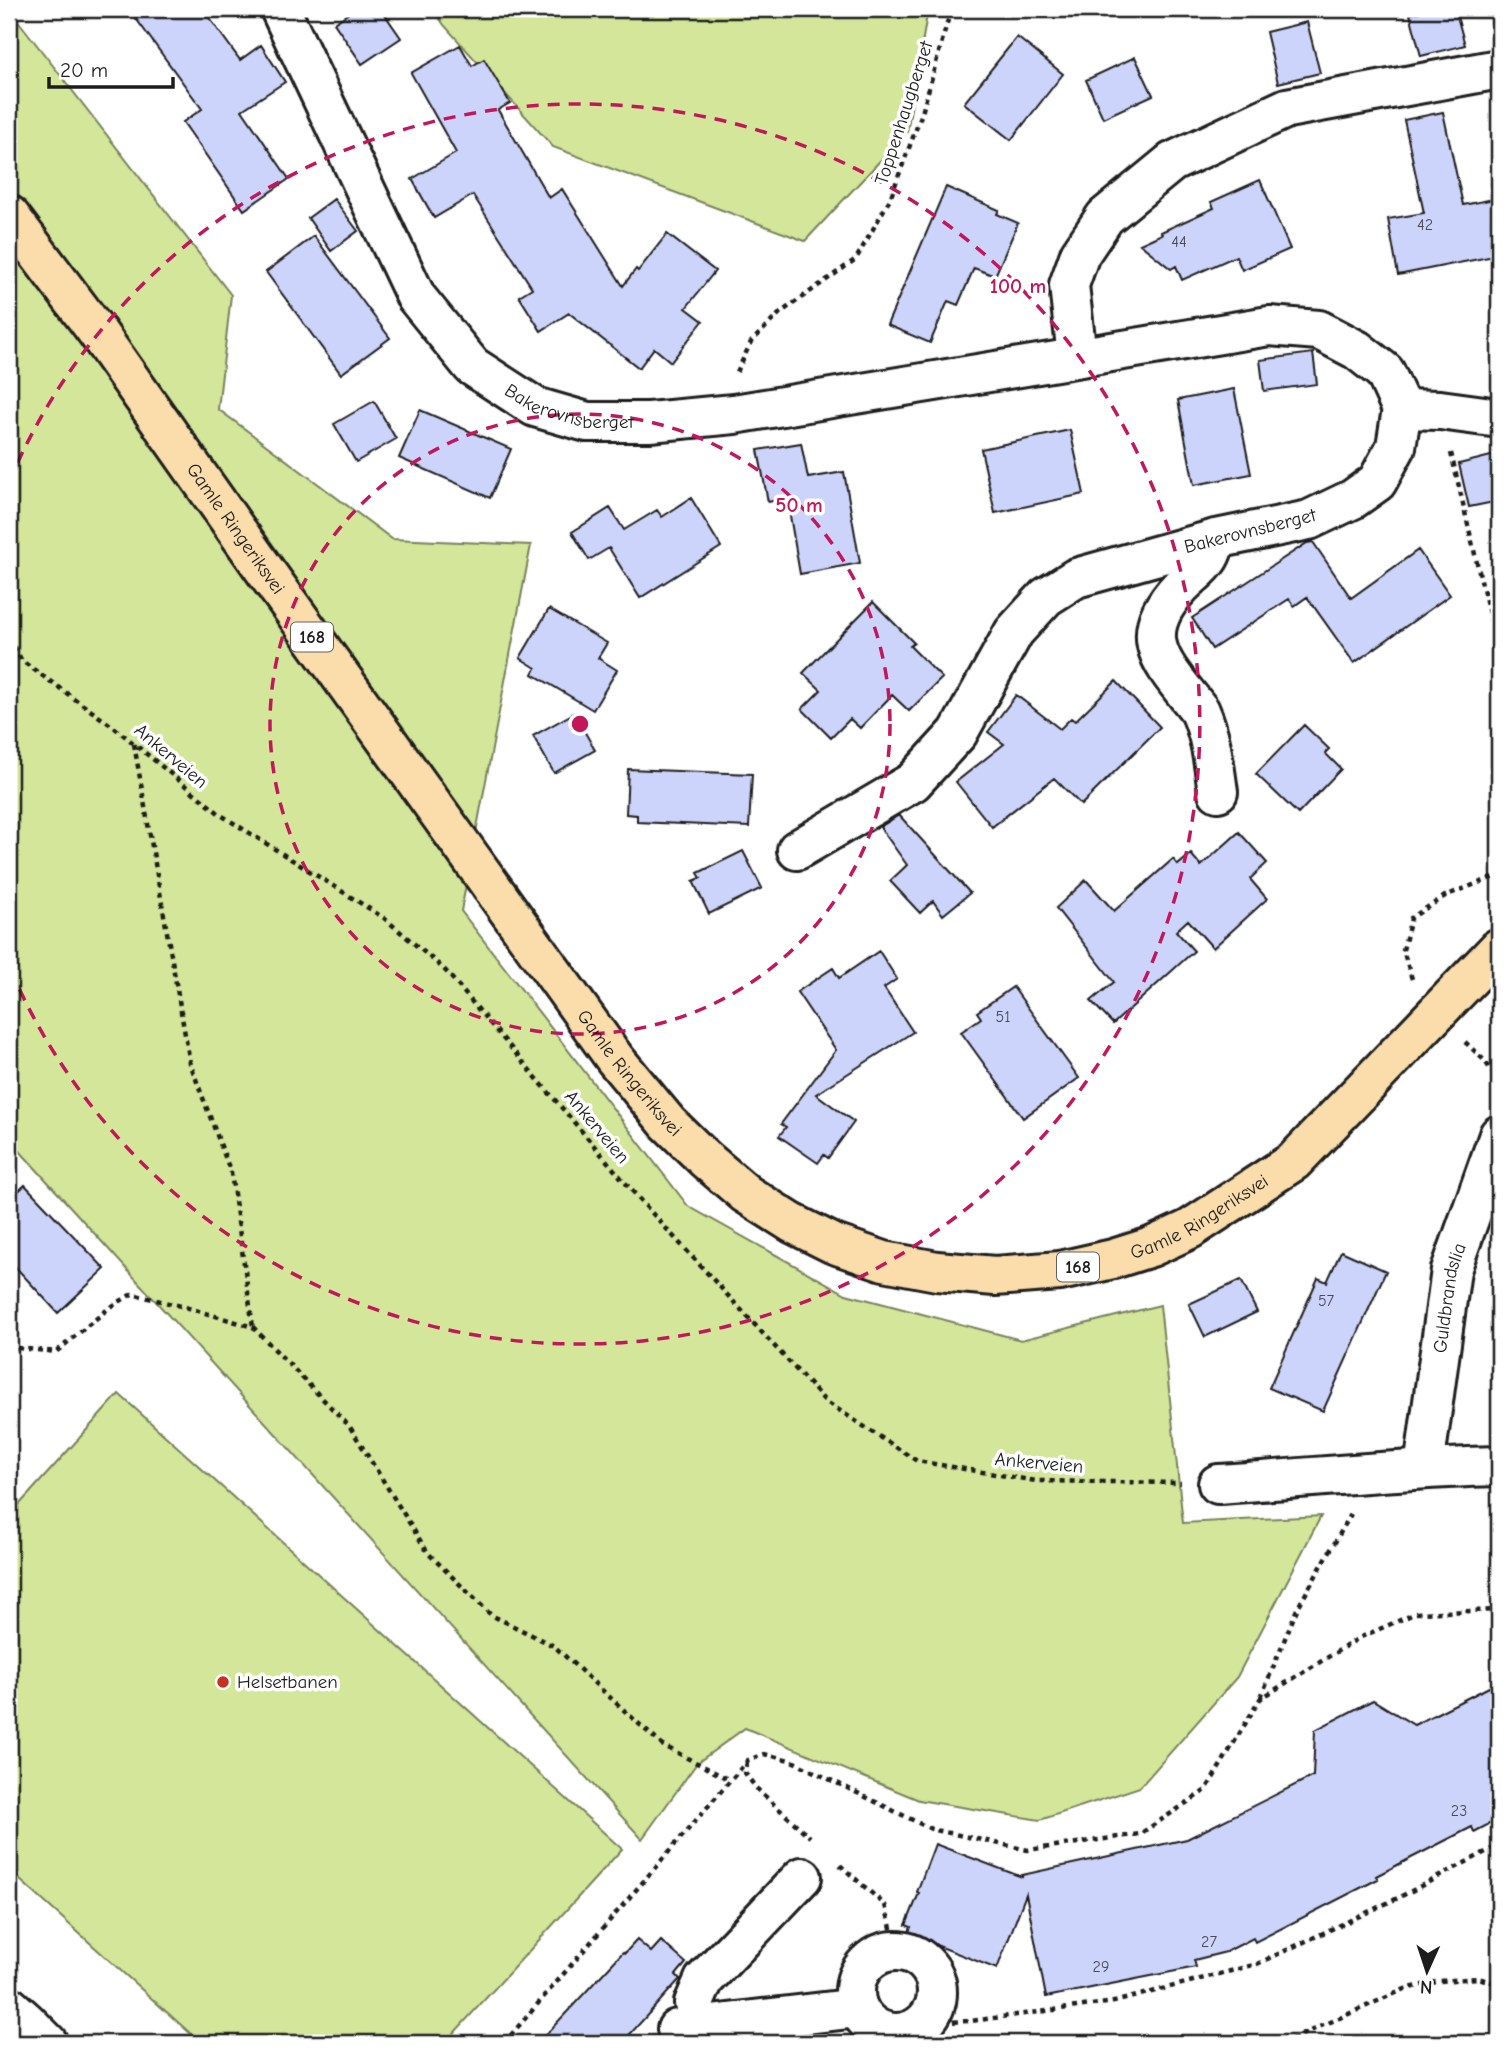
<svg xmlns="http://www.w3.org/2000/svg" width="1508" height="2052" font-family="'Comic Neue',sans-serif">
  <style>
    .green { fill: #d4e69a; stroke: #78815b; stroke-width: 2 }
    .building { fill: #cdd4fc; stroke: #1c1c1c; stroke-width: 2 }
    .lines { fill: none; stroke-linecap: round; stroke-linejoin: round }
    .minor-casing { stroke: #1c1c1c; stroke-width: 44 }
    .major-casing { stroke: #1c1c1c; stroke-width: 44 }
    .path { stroke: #1c1c1c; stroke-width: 4.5; stroke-dasharray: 5 5; stroke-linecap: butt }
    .minor { stroke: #fff; stroke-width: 38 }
    .major { stroke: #faddab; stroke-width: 38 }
    .ring { fill: none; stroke: #c2185b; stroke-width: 3.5; stroke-dasharray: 12 9 }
    .poi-dot { fill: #c8321e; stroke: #fff; stroke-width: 2.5 }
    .labels { text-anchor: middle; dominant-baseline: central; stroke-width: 7; stroke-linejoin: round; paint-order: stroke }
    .number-label { font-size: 16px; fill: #484a54 }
    .shield { fill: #fff; stroke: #606060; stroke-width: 2 }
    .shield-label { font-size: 18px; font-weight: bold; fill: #1c1c1c }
    .street-label { font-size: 19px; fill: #1c1c1c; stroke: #fff }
    .poi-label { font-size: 19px; fill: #1c1c1c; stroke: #fff; text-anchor: start }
    .centre { fill: #c2185b; stroke: #fff; stroke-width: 3.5 }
    .ring-label { font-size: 21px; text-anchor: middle; font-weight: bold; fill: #c2185b; stroke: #fff; stroke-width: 7; stroke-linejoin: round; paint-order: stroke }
  </style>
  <rect width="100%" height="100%" fill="#fff"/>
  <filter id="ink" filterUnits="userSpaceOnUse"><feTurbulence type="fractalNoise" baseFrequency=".0143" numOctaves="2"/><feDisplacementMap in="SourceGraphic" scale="14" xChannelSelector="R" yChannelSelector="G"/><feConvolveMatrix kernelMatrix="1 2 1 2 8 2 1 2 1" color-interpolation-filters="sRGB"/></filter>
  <g filter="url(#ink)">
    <path class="green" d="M9,9L231,295L218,409L392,539L531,545L461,911L688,1206L846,1294L1021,1340L1160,1305L1183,1523L1321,1516L1237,1677L1140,1787L1040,1820L919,1800L745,1728L697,1763L642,1839L9,1139Z
      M433,9H928L907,132L805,241L553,147L444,25Z
      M119,1394L622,1849L445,2043H201L9,1870V1516Z"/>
    <path class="building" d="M129,9H203L240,60L261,45L285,82L242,110L289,179L244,210L183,122L202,109Z
      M355,9H381L401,38L362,64L334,23Z
      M1431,9H1455L1465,45L1421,56L1410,14Z
      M1307,22L1320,73L1278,83L1266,32Z
      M1017,37L1063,74L1011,140L964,103Z
      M460,45L472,66L484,59L510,103L498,110L549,198L562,189L623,286L636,269L638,271L667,234L715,271L686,308L703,321L671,362L654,348L639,368L569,313L541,331L519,296L532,288L473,195L434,218L412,179L456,153L411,73Z
      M1135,57L1153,95L1103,118L1086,80Z
      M1443,112L1463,205L1499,198V255L1398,275L1388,219L1424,213L1404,120Z
      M1260,180L1290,249L1242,270L1236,256L1182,280L1176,266L1171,269L1140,244L1162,234L1161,232L1214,208L1211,202Z
      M946,187L999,210L997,214L1018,223L995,276L974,268L958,305L948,301L930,343L887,325Z
      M334,199L358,231L331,251L308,218Z
      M314,236L390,338L341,374L266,272Z
      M1313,353L1317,384L1264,391L1260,360Z
      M1234,389L1251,474L1194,485L1178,400Z
      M374,401L396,439L356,462L334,424Z
      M420,410L511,449L490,498L399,458Z
      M1070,430L1084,494L995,513L981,449Z
      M801,443L808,478L844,472L860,563L800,574L787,498L768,502L758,450Z
      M1499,454V501L1469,507L1459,464Z
      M691,498L721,547L640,598L609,548L589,560L572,532L610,508L624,530L657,510L662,517Z
      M1313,542L1351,598L1418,550L1450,595L1354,663L1307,597L1294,606L1289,599L1212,649L1192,618L1307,543Z
      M873,602L914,643L910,646L942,678L909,711L892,695L860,728L850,719L831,738L802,709L821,690L803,673Z
      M549,609L607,643L598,658L617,670L593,710L533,674L536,668L520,658Z
      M1116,681L1160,727L1081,805L1054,778L992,827L956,782L1004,744L988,732L1016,695L1060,729L1071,718L1075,721Z
      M574,713L595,750L554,773L533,736Z
      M1304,725L1329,749L1325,753L1341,769L1298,814L1256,774Z
      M628,769L752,774L749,827L637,822V815L626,814Z
      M899,815L970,893L943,915L933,901L920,913L890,881L907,865L880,827Z
      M1239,832L1267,863L1250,879L1267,899L1213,948L1188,920L1176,931L1194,951L1113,1024L1091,1001L1114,982L1056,908L1086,880L1114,911L1173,859L1178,865L1191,854L1201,866Z
      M743,851L762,888L709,914L693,881L701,878L698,873Z
      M879,951L897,979L884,988L913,1032L816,1094L854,1122L828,1158L824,1155L818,1163L779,1136L786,1127L781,1124L836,1050L797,992L833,968L839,978Z
      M1013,987L1079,1078L1023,1118L961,1032L981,1018L977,1012Z
      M25,1185L105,1269L58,1313L9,1260V1200Z
      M1341,1251L1386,1271L1323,1411L1269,1388L1318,1278L1327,1282Z
      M1241,1280L1257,1312L1205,1337L1189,1304Z
      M1499,1682V1819L1474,1832L1472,1827L1376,1876L1378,1879L1255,1942L1253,1938L1226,1952L1194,1960L1196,1967L1046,1997L1026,1894L997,1969L908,1934L911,1927L906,1925L919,1893L917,1892L935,1844L1022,1877V1875L1187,1839L1313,1776L1315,1730L1373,1700L1414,1725Z
      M637,1940L651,1952L661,1941L686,1963L676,1975L680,1979L622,2043H538L623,1952L625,1953Z"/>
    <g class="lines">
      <g class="minor-casing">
        <g id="minor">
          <path id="s1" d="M280,9L416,297L472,366L535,407L587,422H649L734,414L1269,326L1319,330L1357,350L1385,372L1402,409L1396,447L1377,482L1353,499L1309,520L1216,539L1076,578L1046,597L1014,632L958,733L913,782L797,850"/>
          <path d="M1077,357L1069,285L1080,254L1105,217L1172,162L1287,108L1499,69"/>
          <path d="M1402,409L1440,410L1499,418"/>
          <path d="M1216,539C1214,545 1212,554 1208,559C1202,569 1189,577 1181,586C1131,638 1165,666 1200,711C1211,736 1214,764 1218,792"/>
          <path id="s2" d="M1424,1468L1451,1270L1499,1135"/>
          <path d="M1218,1484C1312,1478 1405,1468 1499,1466"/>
          <circle cx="896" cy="1992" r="41"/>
          <path d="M9,2006L26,2021L48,2043"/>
          <path d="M698,2026L694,2003L704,1980L802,1877"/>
          <path d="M677,2029L858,2008"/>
        </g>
      </g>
      <g class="major-casing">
        <g id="major">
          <path id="s3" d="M9,215L97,332L266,572L615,1059L668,1123L705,1159L746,1194L792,1223L834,1244L884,1261L937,1271L995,1276L1060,1271L1113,1259L1151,1247L1190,1229L1294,1161L1499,948"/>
        </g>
      </g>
      <path class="path" d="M737,372L751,342L780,313L856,259L890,199L922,113L951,9
        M1451,453L1499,656
        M9,638L22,661L115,728L221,815L384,918L444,969L640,1200L825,1401L917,1461L1036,1481L1181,1483
        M134,744L190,1063L231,1173L253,1327
        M1412,979L1403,950L1411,918L1445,896L1499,875
        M1465,1042L1485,1061L1499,1083
        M9,1342L18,1348L56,1352L109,1308L132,1294L185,1307L253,1327L350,1427L428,1553L491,1615L554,1646L662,1745L730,1780
        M1261,1697L1297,1609L1351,1514
        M747,1762L745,1773L756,1788L810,1837
        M840,1865L885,1905L897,1951
        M923,2023L971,2021L1114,2002L1257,1964L1398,1898L1499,1845
        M504,2043L748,1760L764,1754L790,1760L931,1829L1028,1850L1140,1834L1206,1790L1260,1699L1359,1638L1416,1613L1499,1610
        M1283,2043L1405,1989L1440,1981L1478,1978L1499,1984"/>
      <use href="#minor" class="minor"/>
      <use href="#major" class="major"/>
    </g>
  </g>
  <g class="ring">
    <circle cx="580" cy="724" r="310"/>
    <path d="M9 482A620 620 0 1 1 9 966"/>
  </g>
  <circle class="poi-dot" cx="223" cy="1682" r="7"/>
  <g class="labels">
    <g class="number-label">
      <text x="1425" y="225">42</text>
      <text x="1179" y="242">44</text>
      <text x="1003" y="1017">51</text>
      <text x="1326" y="1301">57</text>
      <text x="1459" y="1811">23</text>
      <text x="1209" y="1942">27</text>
      <text x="1101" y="1967">29</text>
    </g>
    <g class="shield">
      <rect x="291" y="622.5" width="42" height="29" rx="5"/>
      <rect x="1057" y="1252.5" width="42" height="29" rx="5"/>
    </g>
    <g class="shield-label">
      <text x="312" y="637">168</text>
      <text x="1078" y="1267">168</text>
    </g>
    <g class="street-label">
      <text transform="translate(904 113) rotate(-72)">Toppenhaugberget</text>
      <text stroke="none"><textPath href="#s1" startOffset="516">Bakerovnsberget</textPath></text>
      <text stroke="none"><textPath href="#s3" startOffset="387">Gamle Ringeriksvei</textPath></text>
      <text transform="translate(1250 531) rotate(-14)">Bakerovnsberget</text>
      <text transform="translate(171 756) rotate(40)">Ankerveien</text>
      <text stroke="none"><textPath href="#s3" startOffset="1059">Gamle Ringeriksvei</textPath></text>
      <text transform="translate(597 1127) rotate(50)">Ankerveien</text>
      <text stroke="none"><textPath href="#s3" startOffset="1710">Gamle Ringeriksvei</textPath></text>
      <text stroke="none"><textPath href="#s2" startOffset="172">Guldbrandslia</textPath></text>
      <text transform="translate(1039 1463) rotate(5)">Ankerveien</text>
    </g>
    <g class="poi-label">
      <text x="237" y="1682">Helsetbanen</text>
    </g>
  </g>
  <circle cx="580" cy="724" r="10" class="centre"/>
  <g class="ring-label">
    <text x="1018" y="293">100 m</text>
    <text x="799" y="512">50 m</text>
  </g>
  <rect width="1508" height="2052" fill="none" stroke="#fff" stroke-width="35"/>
  <rect x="18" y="18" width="1473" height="2017" fill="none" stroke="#1c1c1c" stroke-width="2.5" filter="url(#ink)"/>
  <g transform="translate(1427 1971) rotate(183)" stroke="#ffffff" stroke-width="5" paint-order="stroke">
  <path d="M0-5L12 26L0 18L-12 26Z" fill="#1c1c1c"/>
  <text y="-10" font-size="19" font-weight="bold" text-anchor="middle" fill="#1c1c1c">N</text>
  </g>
  <path d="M49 77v10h124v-10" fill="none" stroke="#1c1c1c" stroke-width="3.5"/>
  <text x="60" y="77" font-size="21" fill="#1c1c1c" stroke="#ffffff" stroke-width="5" paint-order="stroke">20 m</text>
</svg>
